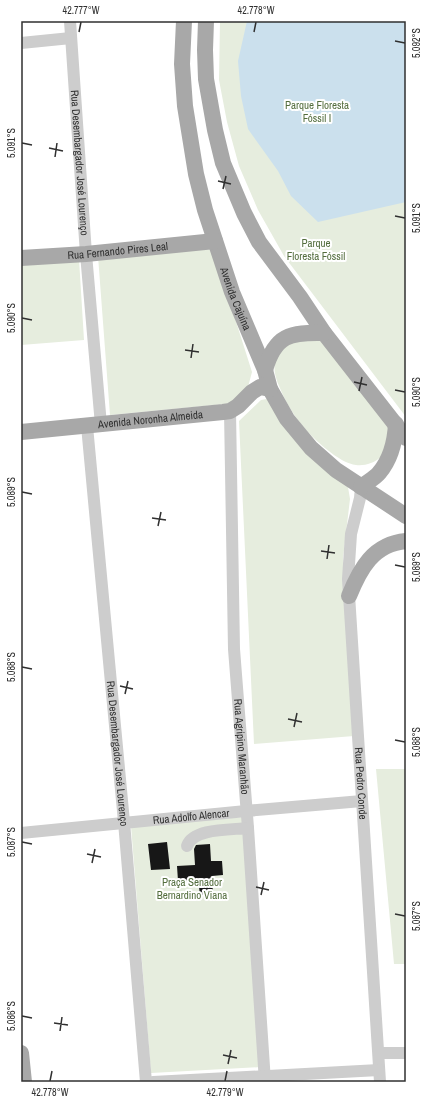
<svg xmlns="http://www.w3.org/2000/svg" width="427" height="1103" font-family="'Archivo Narrow',sans-serif">
  <style>
    .green { fill: #e6edde }
    .water { fill: #cbe0ed }
    .building { fill: #171717 }
    .lines { fill: none; stroke-linecap: round; stroke-linejoin: round }
    .minor { stroke: #cdcdcd; stroke-width: 12 }
    .major { stroke: #a8a8a8; stroke-width: 16 }
    .ticks { fill: none; stroke: #303030; stroke-width: 1.5 }
    .labels { text-anchor: middle; dominant-baseline: central; stroke-width: 4; stroke-linejoin: round; paint-order: stroke }
    .park-label { font-size: 11px; fill: #536d3d; stroke: #fff }
    .street-label { font-size: 11px; fill: #303030; stroke: #fff }
    .neatline { fill: none; stroke: #303030; stroke-width: 1.5 }
    .ticks-label { font-size: 10px; text-anchor: middle; fill: #303030 }
  </style>
  <rect width="100%" height="100%" fill="#fff"/>
  <path class="green" d="M220,21H406V417L284,256L258,210L239,166L227,122L219,80Z
    M213,249L252,372L248,387L235,403L110,415L98,256Z
    M79,259L84,340L21,345V263Z
    M321,340L391,429L381,457C374,463 365,466 356,465C348,464 340,459 334,455C309,437 290,414 279,386C276,379 273,370 275,362C276,353 284,347 291,341Z
    M267,399L347,481L350,499L343,558L354,736L254,744L239,421L261,400Z
    M376,769H406V964H394Z
    M244,817L261,1067L151,1073L131,826Z"/>
  <path class="water" d="M247,21H406V202L318,222L291,196L278,171L248,129L241,96L238,61Z"/>
  <path class="building" d="M167,842L170,869L151,870L148,844Z
    M210,844L211,861H222L223,875L212,876L213,894L200,895L199,887H192V880L178,881L177,866L195,865L194,849L196,845Z"/>
  <g class="lines">
    <g class="minor">
      <path id="s1" d="M70,21L86,254L101,425"/>
      <path d="M21,43L71,38"/>
      <path id="s2" d="M230,411L234,649L248,828L265,1082"/>
      <path id="s3" d="M87,426L124,822L146,1082"/>
      <path id="s4" d="M361,487L360,498L351,534L348,579L380,1082"/>
      <path id="s5" d="M21,833L246,811L362,801"/>
      <path d="M187,846C193,828 231,830 248,828"/>
      <path d="M379,1053H406"/>
      <path d="M153,1082L379,1070"/>
    </g>
    <g class="major">
      <path id="s6" d="M184,21L182,64L185,106L196,174L205,210L232,292L265,370L270,389L287,419L311,448L336,470L406,516"/>
      <path d="M206,21L205,50L206,79L215,130L223,163L244,213L259,242L300,297L324,333L406,438"/>
      <path id="s7" d="M21,258L86,254L215,241"/>
      <path d="M265,370C275,335 290,332 324,333"/>
      <path id="s8" d="M21,432L223,412L230,411L238,406L252,392L260,387L270,389"/>
      <path d="M361,487C367,482 375,478 379,473C391,459 395,442 396,424"/>
      <path d="M349,596C360,569 373,544 406,541"/>
      <path d="M21,1053L24,1082"/>
    </g>
  </g>
  <path class="ticks" d="M79,32L81,22M254,32L256,22M395,41L405,43M22,143L32,145M49,148L63,151M55,157L57,143M218,181L231,184M223,189L226,176M395,216L405,218M22,318L32,320M185,350L199,352M191,358L193,344M354,382L367,385M395,390L405,392M359,391L362,377M22,492L32,494M152,518L166,520M158,526L161,512M321,551L335,553M327,559L329,545M395,565L405,567M22,667L32,669M120,686L133,689M125,694L128,681M288,719L302,722M294,727L297,713M395,740L405,742M22,842L32,844M87,854L101,857M92,863L95,849M256,887L269,890M261,895L264,882M395,914L405,916M22,1016L32,1018M54,1023L68,1025M60,1031L62,1017M223,1055L237,1058M228,1064L231,1050M50,1081L52,1071M225,1081L227,1071"/>
  <g class="labels">
    <g class="park-label">
      <text x="317" y="105">Parque Floresta<tspan x="317" dy="13">Fóssil I</tspan></text>
      <text x="316" y="243">Parque<tspan x="316" dy="13">Floresta Fóssil</tspan></text>
      <text x="192" y="882">Praça Senador<tspan x="192" dy="13">Bernardino Viana</tspan></text>
    </g>
    <g class="street-label">
      <text stroke="none"><textPath href="#s1" startOffset="142">Rua Desembargador José Lourenço</textPath></text>
      <text stroke="none"><textPath href="#s7" startOffset="97">Rua Fernando Pires Leal</textPath></text>
      <text stroke="none"><textPath href="#s6" startOffset="285">Avenida Cajuína</textPath></text>
      <text stroke="none"><textPath href="#s8" startOffset="130">Avenida Noronha Almeida</textPath></text>
      <text stroke="none"><textPath href="#s2" startOffset="336">Rua Agripino Maranhão</textPath></text>
      <text stroke="none"><textPath href="#s3" startOffset="329">Rua Desembargador José Lourenço</textPath></text>
      <text stroke="none"><textPath href="#s4" startOffset="298">Rua Pedro Conde</textPath></text>
      <text stroke="none"><textPath href="#s5" startOffset="171">Rua Adolfo Alencar</textPath></text>
    </g>
  </g>
  <rect width="427" height="1103" fill="none" stroke="#ffffff" stroke-width="44"/>
  <rect x="22" y="22" width="383" height="1059" class="neatline"/>
  <g class="ticks-label">
    <text x="81" y="14">42.777°W</text>
    <text x="256" y="14">42.778°W</text>
    <text transform="translate(416 43) rotate(-90)" y="4">5.092°S</text>
    <text transform="translate(11 143) rotate(-90)" y="4">5.091°S</text>
    <text transform="translate(416 218) rotate(-90)" y="4">5.091°S</text>
    <text transform="translate(11 318) rotate(-90)" y="4">5.090°S</text>
    <text transform="translate(416 392) rotate(-90)" y="4">5.090°S</text>
    <text transform="translate(11 492) rotate(-90)" y="4">5.089°S</text>
    <text transform="translate(416 567) rotate(-90)" y="4">5.089°S</text>
    <text transform="translate(11 667) rotate(-90)" y="4">5.088°S</text>
    <text transform="translate(416 742) rotate(-90)" y="4">5.088°S</text>
    <text transform="translate(11 842) rotate(-90)" y="4">5.087°S</text>
    <text transform="translate(416 916) rotate(-90)" y="4">5.087°S</text>
    <text transform="translate(11 1016) rotate(-90)" y="4">5.086°S</text>
    <text x="50" y="1096">42.778°W</text>
    <text x="225" y="1096">42.779°W</text>
  </g>
</svg>
